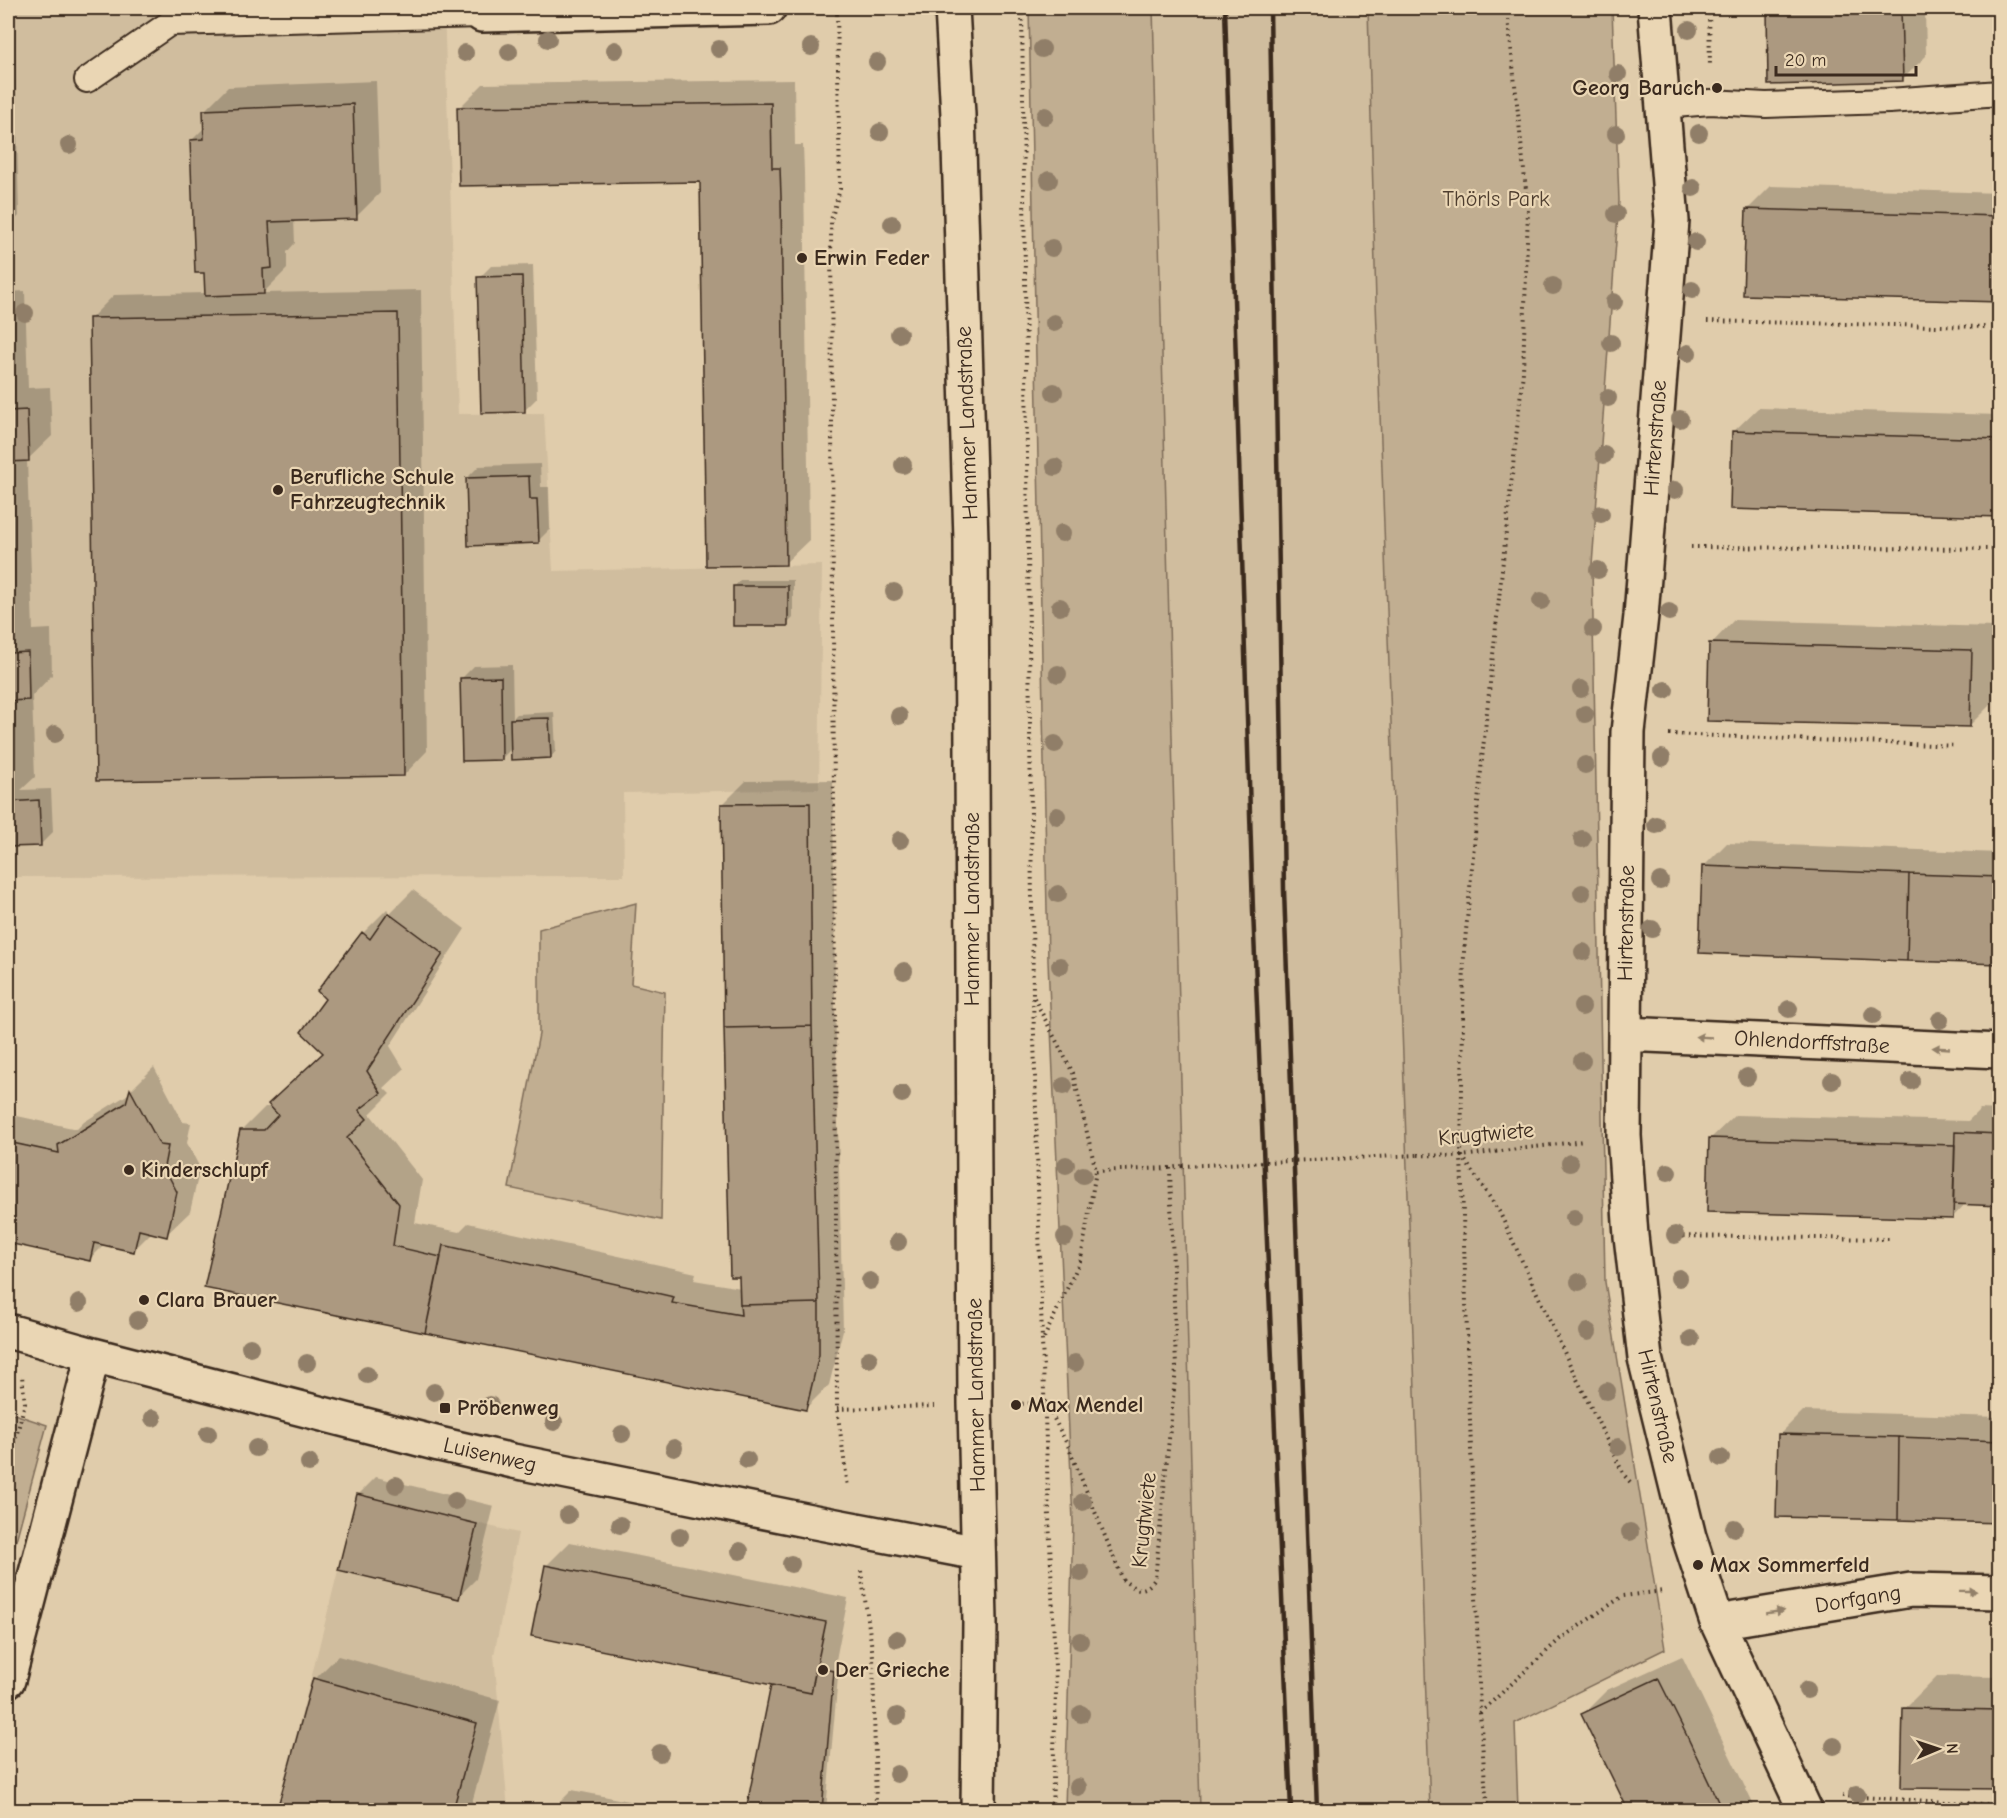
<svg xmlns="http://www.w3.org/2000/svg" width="2007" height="1818" font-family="'Comic Neue',sans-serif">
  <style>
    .built { fill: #d0bd9e }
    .green { fill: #c1ae91; stroke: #7e6c58; stroke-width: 1.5 }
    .shadow { fill: #0003 }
    .building { fill: #ac9980; stroke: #3b2a1e; stroke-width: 1.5 }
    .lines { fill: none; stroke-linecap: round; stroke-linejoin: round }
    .service-casing { stroke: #3b2a1e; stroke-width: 28 }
    .minor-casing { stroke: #3b2a1e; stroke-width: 38 }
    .secondary-casing { stroke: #3b2a1e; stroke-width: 38 }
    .path { stroke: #3b2a1e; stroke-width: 4; stroke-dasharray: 1.5 4.5; stroke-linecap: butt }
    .service { stroke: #ead6b4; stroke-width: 24 }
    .minor { stroke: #ead6b4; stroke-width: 33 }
    .secondary { stroke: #ead6b4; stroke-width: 33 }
    .rail { stroke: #3b2a1e; stroke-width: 4.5 }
    .path-bridge { stroke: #3b2a1e; stroke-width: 4; stroke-dasharray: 1.5 4.5; stroke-linecap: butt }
    .tree { fill: #907e67 }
    .oneway { fill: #928069 }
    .poi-dot { fill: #3b2a1e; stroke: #ead6b4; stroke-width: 2 }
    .labels { text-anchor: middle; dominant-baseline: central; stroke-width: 4.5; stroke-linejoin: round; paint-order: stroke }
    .poi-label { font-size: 22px; font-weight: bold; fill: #3b2a1e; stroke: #ead6b4; text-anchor: start }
    .park-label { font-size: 22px; fill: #4f3e2f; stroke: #ead6b4 }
    .street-label { font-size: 22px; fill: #3b2a1e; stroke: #ead6b4 }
  </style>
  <rect width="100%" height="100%" fill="#e0ccab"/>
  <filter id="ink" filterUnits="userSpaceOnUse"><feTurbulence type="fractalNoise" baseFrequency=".0167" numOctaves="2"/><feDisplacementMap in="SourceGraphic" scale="12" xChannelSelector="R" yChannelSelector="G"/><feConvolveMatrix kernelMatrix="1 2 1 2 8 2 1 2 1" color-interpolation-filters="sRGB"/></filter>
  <g filter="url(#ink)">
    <path class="built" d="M8,8H444L458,414L544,413L553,571L822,565L819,789L623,793L624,876L8,877Z
      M1153,8H1368L1376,302L1430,1810H1200Z
      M357,1494L518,1533L494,1655L508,1810H276L312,1675Z"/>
    <path class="green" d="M1029,8H1153L1200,1810H1065L1073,1521L1048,961Z
      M1368,8H1612L1619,201L1592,565L1605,1282L1665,1649L1515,1723L1518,1810H1430L1376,302Z
      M636,903L631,984L665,992L661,1220L509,1188L539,1034V929Z
      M8,1412L47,1425L8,1570Z"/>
    <path class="shadow" d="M8,8H14L19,216L8,227Z
      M1768,8H1925L1926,56L1902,80L1769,83Z
      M794,80L795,145H803L804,172L809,540L785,563L702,181L459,108L483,84Z
      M376,81L380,193L356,217L294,219L295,243L287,252V269L263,293L421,290L427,751L404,775L90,319L114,295L206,293L192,140L205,127V110L228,87Z
      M1771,186L2000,193V301L1747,210Z
      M533,265L537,398L524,411L479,278L491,266Z
      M25,291L28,388L50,387L52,436L27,460L33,630L51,629L52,675L32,696L35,777L21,790L51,789L53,832L41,844L8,846V292Z
      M1758,408L2000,415V516L1734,431Z
      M540,464L541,487H549L550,529L538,541L467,478L479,466Z
      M740,580H793V618L787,624L735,586Z
      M1734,620L1995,627L1993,702L1969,726L1711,644Z
      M512,665L513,718L517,714L554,712L556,751L551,757L513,747L501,759L462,678L474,666Z
      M833,780L835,1001L843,1330L829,1385L805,1409L206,1287L241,1131L265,1107H273L325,1052L327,999L319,990L363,933L387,909L390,913L413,890L465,929L390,1046L404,1069L384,1088L390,1094L370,1114L422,1180L415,1223L459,1232L468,1223L696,1273L694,1280L741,1288L722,805L746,781Z
      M1727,843L2000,853V962L1703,867Z
      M154,1067L183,1122L191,1123L187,1143L200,1168L190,1212L166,1235L152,1232L134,1250L105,1244L90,1259L8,1241V1114L77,1129L84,1122L130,1093L131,1090Z
      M1980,1109L2000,1110V1204L1966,1203L1952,1218L1711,1138L1735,1115L1968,1121Z
      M1803,1411L2000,1417V1521L1780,1434Z
      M376,1477L494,1506L476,1579L458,1597L358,1495Z
      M570,1542L848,1598L835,1665L839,1666L826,1810H748L772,1686L774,1684L546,1566Z
      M338,1656L500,1700L470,1810H279L315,1679Z
      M1682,1656L1756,1810H1629L1583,1714L1607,1690Z
      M1937,1676L2000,1677V1788L1904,1709Z
      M572,1790L675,1810H552Z"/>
    <path class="building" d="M1767,8H1901L1903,81L1768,85Z
      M771,103L772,168H780L781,196L786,565L706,566L700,182L459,186L457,107Z
      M353,104L357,219L269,222L272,268L263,269L264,294L205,296L204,273H195L190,140L204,139L203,110Z
      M1746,209L2000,216V302L1743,295Z
      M522,276L525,412L481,413L477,277Z
      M398,313L404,776L96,781L89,318Z
      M27,410L29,461L8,462V411Z
      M1732,431L2000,439V517L1730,509Z
      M529,476L530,499H537L539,543L468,546L466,478Z
      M733,586H788V626H733Z
      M8,588L10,653L28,652L29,700L8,701L12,802H8Z
      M1709,643L1972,650L1970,727L1707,721Z
      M501,677L502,760L462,761L460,678Z
      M549,718L551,758L511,760L510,719Z
      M39,800L41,846L8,847V802Z
      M810,803L812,1026L724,1028L721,804Z
      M1702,866L1909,874L1907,961L1699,953Z
      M1909,874L2000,877V964L1907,961Z
      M388,913L443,954L367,1071L381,1093L359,1110L367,1119L347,1138L399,1204L393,1246L441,1257L425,1333L204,1288L240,1130H264L278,1115L268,1104L323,1053L301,1032L325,999L317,991L362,932L370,939Z
      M812,1026L819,1303L740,1305L739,1277H730L724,1028Z
      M130,1089L160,1145L168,1146L164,1167L177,1192L167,1237L139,1230L134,1252L94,1243L90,1261L8,1243V1142L59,1153L58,1145L126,1103Z
      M1955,1132L2000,1134V1206L1953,1204Z
      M1709,1138L1955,1145L1953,1219L1707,1212Z
      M443,1245L674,1297L672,1303L741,1315L740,1305L819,1303V1355L806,1410L425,1333Z
      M1778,1434L1899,1437L1898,1520L1776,1517Z
      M1899,1437L2000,1441V1523L1898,1520Z
      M357,1494L477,1524L459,1599L338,1570Z
      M545,1565L826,1622L811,1693L531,1636Z
      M816,1668L834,1671L822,1810H746L771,1685L811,1693Z
      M313,1678L477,1723L453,1810H277Z
      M1658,1678L1686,1734L1722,1810H1628L1581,1714Z
      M1903,1708L2000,1710V1789L1901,1788Z"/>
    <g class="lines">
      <g class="service-casing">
        <path id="service" d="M87,80L170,23L482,15L481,8
          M1663,106L1710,102L1766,105L1889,101L2000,93"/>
      </g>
      <g class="minor-casing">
        <path id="minor" d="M1655,8L1672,221L1641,616L1628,732L1624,1136L1631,1236L1645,1358L1689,1537L1717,1622L1805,1810
          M482,15L769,8
          M1625,1034L2000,1051
          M8,1331L93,1355L439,1444L513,1461L815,1522L978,1553
          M1717,1622L1911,1590L2000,1592
          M8,1680L93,1355"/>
      </g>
      <g class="secondary-casing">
        <path id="secondary" d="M952,8L958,115L971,540L975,1404L980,1622L978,1810"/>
      </g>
      <path class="path" d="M837,8L840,189L831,220L837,1409L848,1487
        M1022,8L1033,997L1042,1341L1056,1692L1052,1810
        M1709,8L1710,67
        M1707,321L1986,327
        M1691,547L2000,549
        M1669,734L1956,746
        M1034,998L1073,1073L1096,1171L1081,1259L1043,1340
        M1418,1155L1461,1156L1584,1141
        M1462,1156L1499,1211L1571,1367L1624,1475L1632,1484
        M1096,1171L1170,1168
        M1671,1236L1890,1239
        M1016,1404L1046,1403L1068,1446L1123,1580C1136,1590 1144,1594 1155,1579L1176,1369L1170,1168L1182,1166
        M837,1409L934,1406
        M8,1467L25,1403L22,1376
        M861,1571L873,1656L876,1810
        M1480,1713L1560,1639L1623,1596L1663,1591
        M1842,1796L2000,1805
        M1487,1810L1480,1713L1461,1156L1464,952L1483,749L1523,372L1528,209L1507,8"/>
      <use href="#service" class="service"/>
      <use href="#minor" class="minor"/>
      <use href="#secondary" class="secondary"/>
      <path class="rail" d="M1225,8L1253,910L1291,1810
        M1270,8L1284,890L1317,1810"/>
      <path class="path-bridge" d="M1182,1166L1418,1155"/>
    </g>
    <g class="tree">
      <circle cx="1689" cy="30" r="9"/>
      <circle cx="548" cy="39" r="9"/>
      <circle cx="811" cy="47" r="9"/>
      <circle cx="719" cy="49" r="9"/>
      <circle cx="1042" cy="49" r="9"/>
      <circle cx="615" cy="50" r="9"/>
      <circle cx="509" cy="52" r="9"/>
      <circle cx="465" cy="53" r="9"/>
      <circle cx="877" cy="62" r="9"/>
      <circle cx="1618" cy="74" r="9"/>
      <circle cx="1045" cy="116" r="9"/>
      <circle cx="880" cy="132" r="9"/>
      <circle cx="1699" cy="133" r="9"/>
      <circle cx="1616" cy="134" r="9"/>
      <circle cx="69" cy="145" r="9"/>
      <circle cx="1049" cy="180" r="9"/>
      <circle cx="1693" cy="188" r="9"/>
      <circle cx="1616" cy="214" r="9"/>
      <circle cx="892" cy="224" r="9"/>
      <circle cx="1696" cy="242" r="9"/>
      <circle cx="1052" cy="248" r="9"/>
      <circle cx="1553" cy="286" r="9"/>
      <circle cx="1692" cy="290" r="9"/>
      <circle cx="1614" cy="302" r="9"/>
      <circle cx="25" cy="313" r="9"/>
      <circle cx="1054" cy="323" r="9"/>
      <circle cx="899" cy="334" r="9"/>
      <circle cx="1611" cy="343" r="9"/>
      <circle cx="1688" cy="353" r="9"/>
      <circle cx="1054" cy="392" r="9"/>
      <circle cx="1608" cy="398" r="9"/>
      <circle cx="1680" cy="419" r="9"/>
      <circle cx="1604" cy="455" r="9"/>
      <circle cx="903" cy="465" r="9"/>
      <circle cx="1055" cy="467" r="9"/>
      <circle cx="1675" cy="490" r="9"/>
      <circle cx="1601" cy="514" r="9"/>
      <circle cx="1062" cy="533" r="9"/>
      <circle cx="1598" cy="570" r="9"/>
      <circle cx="894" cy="592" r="9"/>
      <circle cx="1541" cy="601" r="9"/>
      <circle cx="1060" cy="607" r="9"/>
      <circle cx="1669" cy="612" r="9"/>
      <circle cx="1593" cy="629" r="9"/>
      <circle cx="1058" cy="674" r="9"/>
      <circle cx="1581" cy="689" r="9"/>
      <circle cx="1665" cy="690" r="9"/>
      <circle cx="1585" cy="714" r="9"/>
      <circle cx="899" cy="716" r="9"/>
      <circle cx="55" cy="734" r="9"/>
      <circle cx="1055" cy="744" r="9"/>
      <circle cx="1662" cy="758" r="9"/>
      <circle cx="1585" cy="765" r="9"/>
      <circle cx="1057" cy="816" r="9"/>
      <circle cx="1656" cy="825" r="9"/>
      <circle cx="1582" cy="839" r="9"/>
      <circle cx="900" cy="840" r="9"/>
      <circle cx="1660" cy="881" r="9"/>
      <circle cx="1582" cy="893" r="9"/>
      <circle cx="1058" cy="894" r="9"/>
      <circle cx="1652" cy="929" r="9"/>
      <circle cx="1583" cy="952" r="9"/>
      <circle cx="1060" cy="966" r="9"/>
      <circle cx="904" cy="971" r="9"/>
      <circle cx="1582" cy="1007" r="9"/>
      <circle cx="1789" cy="1009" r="9"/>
      <circle cx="1873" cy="1015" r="9"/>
      <circle cx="1940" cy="1020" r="9"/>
      <circle cx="1582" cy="1061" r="9"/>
      <circle cx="1747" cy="1077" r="9"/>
      <circle cx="1832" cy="1081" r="9"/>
      <circle cx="1911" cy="1081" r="9"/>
      <circle cx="1064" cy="1086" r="9"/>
      <circle cx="902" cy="1094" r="9"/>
      <circle cx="1570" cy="1163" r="9"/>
      <circle cx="1066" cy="1165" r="9"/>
      <circle cx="1668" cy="1172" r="9"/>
      <circle cx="1083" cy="1175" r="9"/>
      <circle cx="1574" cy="1218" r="9"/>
      <circle cx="1675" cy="1235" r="9"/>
      <circle cx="1065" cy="1237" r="9"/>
      <circle cx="898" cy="1242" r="9"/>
      <circle cx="1679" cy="1278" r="9"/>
      <circle cx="870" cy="1281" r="9"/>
      <circle cx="1579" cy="1282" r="9"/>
      <circle cx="79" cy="1303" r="9"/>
      <circle cx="138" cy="1320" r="9"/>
      <circle cx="1588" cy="1332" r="9"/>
      <circle cx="1691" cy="1339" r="9"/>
      <circle cx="250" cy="1347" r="9"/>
      <circle cx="869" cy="1359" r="9"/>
      <circle cx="307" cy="1363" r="9"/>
      <circle cx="1075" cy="1363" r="9"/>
      <circle cx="367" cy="1375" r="9"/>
      <circle cx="1607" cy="1391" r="9"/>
      <circle cx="434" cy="1392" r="9"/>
      <circle cx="490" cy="1405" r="9"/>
      <circle cx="153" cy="1418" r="9"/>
      <circle cx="554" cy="1422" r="9"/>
      <circle cx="208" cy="1434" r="9"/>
      <circle cx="622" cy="1434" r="9"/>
      <circle cx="1618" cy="1447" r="9"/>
      <circle cx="256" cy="1448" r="9"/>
      <circle cx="674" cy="1448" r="9"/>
      <circle cx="1721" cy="1458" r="9"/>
      <circle cx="747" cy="1460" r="9"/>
      <circle cx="309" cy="1463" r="9"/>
      <circle cx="396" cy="1485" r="9"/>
      <circle cx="455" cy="1501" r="9"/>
      <circle cx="1083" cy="1502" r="9"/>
      <circle cx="568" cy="1515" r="9"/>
      <circle cx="620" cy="1525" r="9"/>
      <circle cx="1734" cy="1528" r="9"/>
      <circle cx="1630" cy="1532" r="9"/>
      <circle cx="680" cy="1536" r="9"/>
      <circle cx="740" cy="1551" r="9"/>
      <circle cx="791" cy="1564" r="9"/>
      <circle cx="1081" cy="1573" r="9"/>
      <circle cx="897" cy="1639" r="9"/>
      <circle cx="1080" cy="1641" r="9"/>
      <circle cx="1807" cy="1690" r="9"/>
      <circle cx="1081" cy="1714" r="9"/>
      <circle cx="897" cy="1716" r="9"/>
      <circle cx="1834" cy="1746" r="9"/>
      <circle cx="660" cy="1753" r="9"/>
      <circle cx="897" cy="1774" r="9"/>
      <circle cx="1078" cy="1787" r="9"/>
      <circle cx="1857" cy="1794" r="9"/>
    </g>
    <defs><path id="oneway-solid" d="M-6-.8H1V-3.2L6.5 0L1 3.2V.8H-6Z" transform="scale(1.5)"/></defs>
    <g class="oneway">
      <use href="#oneway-solid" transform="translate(1704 1037) rotate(-177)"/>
      <use href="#oneway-solid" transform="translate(1941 1048) rotate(-177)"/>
      <use href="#oneway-solid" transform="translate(1968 1591) rotate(1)"/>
      <use href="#oneway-solid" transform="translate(1775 1612) rotate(-9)"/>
    </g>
  </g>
  <g class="poi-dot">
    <circle cx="1717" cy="88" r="6"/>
    <circle cx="802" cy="258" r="6"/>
    <circle cx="278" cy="490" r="6"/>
    <circle cx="129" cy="1170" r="6"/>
    <circle cx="144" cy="1300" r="6"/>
    <circle cx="1016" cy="1405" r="6"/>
    <rect x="439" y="1402" width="12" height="12" rx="3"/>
    <circle cx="1698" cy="1565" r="6"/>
    <circle cx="823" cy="1670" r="6"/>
  </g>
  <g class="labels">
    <g class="poi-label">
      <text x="1705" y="88" text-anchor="end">Georg Baruch</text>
      <text x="814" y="258">Erwin Feder</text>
      <text x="290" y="477">Berufliche Schule<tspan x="290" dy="25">Fahrzeugtechnik</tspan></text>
      <text x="141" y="1170">Kinderschlupf</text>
      <text x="156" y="1300">Clara Brauer</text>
      <text x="1028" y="1405">Max Mendel</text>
      <text x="457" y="1408">Pröbenweg</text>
      <text x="1710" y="1565">Max Sommerfeld</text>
      <text x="835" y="1670">Der Grieche</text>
    </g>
    <g class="park-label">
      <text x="1496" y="199">Thörls Park</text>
    </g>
    <g class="street-label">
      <text transform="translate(967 423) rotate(-92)">Hammer Landstraße</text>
      <text transform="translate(1655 438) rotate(-86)">Hirtenstraße</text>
      <text transform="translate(972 909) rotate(-90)">Hammer Landstraße</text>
      <text transform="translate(1626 923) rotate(-89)">Hirtenstraße</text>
      <text transform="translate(1812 1042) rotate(3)">Ohlendorffstraße</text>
      <text transform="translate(1486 1134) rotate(-5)">Krugtwiete</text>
      <text transform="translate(976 1395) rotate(-91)">Hammer Landstraße</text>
      <text transform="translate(1658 1406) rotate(77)">Hirtenstraße</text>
      <text transform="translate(490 1455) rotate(13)">Luisenweg</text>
      <text transform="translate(1144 1520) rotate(-84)">Krugtwiete</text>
      <text transform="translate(1858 1599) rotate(-9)">Dorfgang</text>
    </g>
  </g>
  <rect width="2007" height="1818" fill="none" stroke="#ead6b4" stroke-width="30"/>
  <rect x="15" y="15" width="1977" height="1788" fill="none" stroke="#3b2a1e" stroke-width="2" filter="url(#ink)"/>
  <g transform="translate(1938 1749) rotate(88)" stroke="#ead6b4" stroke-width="4.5" paint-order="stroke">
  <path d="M0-4.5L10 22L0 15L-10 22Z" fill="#3b2a1e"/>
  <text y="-9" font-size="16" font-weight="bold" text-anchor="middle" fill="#3b2a1e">N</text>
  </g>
  <path d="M1776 66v9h140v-9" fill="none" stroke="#3b2a1e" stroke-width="3"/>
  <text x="1785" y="66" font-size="18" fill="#3b2a1e" stroke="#ead6b4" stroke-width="4.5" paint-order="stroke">20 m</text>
</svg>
